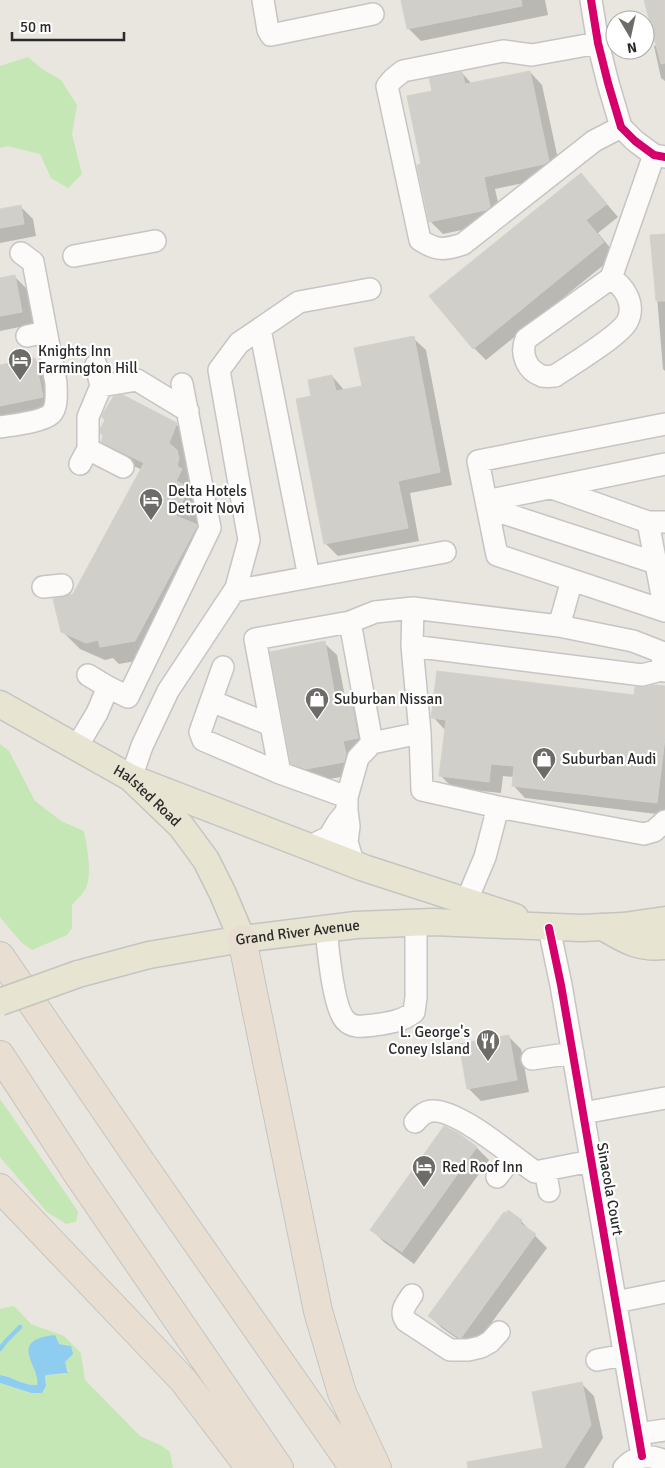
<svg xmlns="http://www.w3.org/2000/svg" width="665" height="1468" font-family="Signika,sans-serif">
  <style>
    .green { fill: #c5e7b5 }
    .water { fill: #8ecdef }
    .shadow { fill: #0003 }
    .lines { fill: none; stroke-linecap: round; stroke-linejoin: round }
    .stream { stroke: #8ecdef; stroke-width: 4.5 }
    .building { fill: #d1cfca; stroke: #d4d1cb }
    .minor-casing { stroke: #c6c5c5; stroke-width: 24 }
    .major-casing { stroke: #c4c4c1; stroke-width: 29 }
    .highway-casing { stroke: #c4c4c1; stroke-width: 30 }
    .minor { stroke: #fcfbfa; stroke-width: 21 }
    .major { stroke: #e8e4d2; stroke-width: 26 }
    .highway { stroke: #e9ded2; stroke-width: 28 }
    .major-bridge-casing { stroke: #c4c4c1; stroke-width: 29; stroke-linecap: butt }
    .major-bridge { stroke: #e8e4d2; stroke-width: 26 }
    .cycleway-casing { stroke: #fff; stroke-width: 11 }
    .cycleway { stroke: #d6006c; stroke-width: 8 }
    .labels { text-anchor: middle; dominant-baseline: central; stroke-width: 4.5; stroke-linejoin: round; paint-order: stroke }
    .poi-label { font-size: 15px; fill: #2a2a2a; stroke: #fff; text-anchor: start }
    .street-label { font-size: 15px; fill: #2a2a2a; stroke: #fff }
  </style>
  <rect width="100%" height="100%" fill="#e9e6df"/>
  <path class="green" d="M28,57L42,69L61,80L77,105L72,134L82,174L68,188L51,178L40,154L7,146L0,148V66Z
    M0,744L9,751L35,801L61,821L84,831C87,847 93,875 85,890C82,895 76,900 72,905V928L67,935L32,950L21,942L0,917Z
    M0,1099L69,1198L78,1212L76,1222L66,1224L47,1212L0,1157Z
    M14,1306L31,1324L64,1336L81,1353L85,1380L140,1436L162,1446L170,1452L173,1468H0V1383L30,1393H42L46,1386L45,1376L47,1375L65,1374L69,1371L64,1362L67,1358L69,1345L58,1344L55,1335L46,1337L34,1369L38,1378L37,1385C24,1386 13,1377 0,1375V1309Z"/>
  <path class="water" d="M55,1335L59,1344L71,1346L73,1354L65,1362L68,1373L47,1375L45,1376L46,1386L42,1393H31L0,1383V1375C13,1377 24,1386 37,1385C42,1368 5,1340 55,1335Z"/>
  <path class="shadow" d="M403,0H545L548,15L421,41L408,28Z
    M645,0H665V81L661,78L654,46L657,45Z
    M530,72L542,85L561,173L557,176L495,189L502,220L499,222L443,234L430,221L423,165L434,92L462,73L472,84Z
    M581,174L618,217L598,233L616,255L486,360L474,348Z
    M20,206L33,219L36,236L0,243V210Z
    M665,235V371L663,369L652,236Z
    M15,277L27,289L34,324L0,331V280Z
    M413,338L426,350L452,485L410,493L419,541L338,556L326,544L298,400L313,397L332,376L345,391L363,387Z
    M35,360L47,372L55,410L0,420V367Z
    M176,424L194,442L206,506L197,526L214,545L153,658L119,664L113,658L105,660L80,649L62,631L74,595L142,470L120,459L103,441Z
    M324,643L337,655L346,702L351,701L363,713L370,750L356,774L319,781L305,776L292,763Z
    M665,687V815L525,798L513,785L514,777L503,776L501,793L453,788L440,775L446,731L433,717L635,696Z
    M508,1036L521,1049L529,1092L481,1101L468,1088Z
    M457,1134L477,1148L489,1160L414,1264L384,1242L371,1229Z
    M521,1221L547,1248L472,1349L442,1328L430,1316Z
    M582,1384L594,1396L603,1438L584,1468H474L544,1449Z"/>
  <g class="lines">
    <path class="stream" d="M0,1349L6,1341L20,1327"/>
  </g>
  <path class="building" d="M401,0H521L522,6L407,29Z
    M644,0H665V63L661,64Z
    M530,71L549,161L544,164L484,177L490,207L486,210L429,222L417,165L421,164L407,96L432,91L429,78L462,72L465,84Z
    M581,173L607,204L586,220L604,242L473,349L429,296Z
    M21,205L24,224L0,228V209Z
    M665,234V301H656L650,235Z
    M15,275L22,312L0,316V278Z
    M414,336L440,472L398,481L408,528L324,544L296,399L311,396L308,380L332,375L336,391L362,386L354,348Z
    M35,358L43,397L0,406V365Z
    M123,395L177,423L169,443L177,450L179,458L177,466L182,469L176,481L189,487L176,516L196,524L197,526L135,641L100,647L98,640L86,643L61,632L53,599L73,594L144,463L101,442L103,435L100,433V429L105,420L102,417L103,414L113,397Z
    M325,641L336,702L351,699L358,738L343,741L346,754L344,762L306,769L291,764L270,652Z
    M437,671L634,695L635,687H645L654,685L665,686V738L657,803L512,786L514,766L491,764L489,782L439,776L446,720L431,718Z
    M509,1035L517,1080L467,1089L459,1044Z
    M444,1126L458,1133L477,1147L402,1252L370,1230Z
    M508,1210L522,1220L520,1223L536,1234L461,1338H459L428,1316L504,1212L506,1213Z
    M582,1382L591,1425L564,1468H468L467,1462L543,1448L532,1392Z"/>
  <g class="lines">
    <g class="minor-casing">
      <path id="minor" d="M263,0L268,30L271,35L373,14
        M591,0L598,43L608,83L621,127L635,141L654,155L665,157
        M598,43L532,55L503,51L403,71L393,79L387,86L420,240C437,251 445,250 463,244L594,141L621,127
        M74,256L155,241
        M611,278C625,287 636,305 627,322C618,337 571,365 555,376C551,376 546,377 542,376C526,370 520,353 526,339L611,278L654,155
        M260,329L309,577
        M27,336L46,332
        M101,386L137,380L188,411
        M665,424L478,461L497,555L665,611L648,522H665
        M0,427C12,425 42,422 51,414C58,407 56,392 56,383L33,262L21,253
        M88,449L123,467
        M80,464L88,449V417L101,386L96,365
        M552,488L648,522
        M486,501L665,464
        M488,508L656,563
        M43,587L62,585
        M234,591L445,552
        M350,622L375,612L413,608
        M559,626L633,641L664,653L661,670
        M412,646L642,675L661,670L665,671
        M223,667L200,732L203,740L280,773
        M88,675L108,687
        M211,701L271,725
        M76,748L97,713L108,687L128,697L210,528L182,384
        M131,778L142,746L168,691L236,588L249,540L219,370L239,343L299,302L370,289
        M347,797L280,773L255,639L350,622L372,743
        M498,807L644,834L654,831L665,821
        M308,847L329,837L338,822L347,811
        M354,865L347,842L349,826L347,811V797L358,758L372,743L420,733
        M461,914L485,857L498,807L422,790L420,733L412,646L413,608L559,626L572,580
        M549,928L561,985L642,1456
        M326,929C328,948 333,1007 345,1020C353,1029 364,1026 374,1025C389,1023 403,1021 414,1012L416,997V923
        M532,1059L573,1053
        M583,1113L665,1098
        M415,1122C419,1117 424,1112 431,1111C457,1108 512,1156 535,1172L591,1161
        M545,1170L549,1191
        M497,1177L513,1156
        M412,1295C406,1304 399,1311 406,1321L450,1350H468L481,1347L490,1342L499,1332
        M616,1302L665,1292
        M597,1360L625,1355
        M638,1434L665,1430
        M624,1468C636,1455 649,1454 665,1461"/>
    </g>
    <g class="major-casing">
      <g id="major">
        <path id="s1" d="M0,704L131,778L181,826L206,860L223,894L242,939"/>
        <path d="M131,778L364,868L515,917"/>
        <path d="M603,927C625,940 639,949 665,946"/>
        <path id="s2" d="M78,974L149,955L242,939L356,925L433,922L581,928L624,926L665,920"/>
      </g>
    </g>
    <g class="highway-casing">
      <path id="highway" d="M242,939L318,1311L342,1393L377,1468
        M0,956L138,1158L354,1468
        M0,1055L79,1176L279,1468
        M0,1188L183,1380L250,1468"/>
    </g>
    <use href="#minor" class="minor"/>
    <use href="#major" class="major"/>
    <use href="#highway" class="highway"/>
    <g class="major-bridge-casing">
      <path id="major-bridge" d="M0,1002L78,974"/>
    </g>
    <use href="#major-bridge" class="major-bridge"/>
    <g class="cycleway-casing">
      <path id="cycleway" d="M591,0L598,43L608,83L621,127L635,141L654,155L665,157
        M549,928L561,985L642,1456"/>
    </g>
    <use href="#cycleway" class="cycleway"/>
  </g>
  <defs>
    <g id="hotel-pin" transform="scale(1.25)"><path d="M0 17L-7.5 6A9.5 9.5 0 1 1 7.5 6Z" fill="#6d6c69" stroke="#fff"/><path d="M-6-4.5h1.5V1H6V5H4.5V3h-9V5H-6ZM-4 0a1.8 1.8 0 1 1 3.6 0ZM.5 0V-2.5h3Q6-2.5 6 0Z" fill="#fff"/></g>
    <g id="shop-pin" transform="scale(1.25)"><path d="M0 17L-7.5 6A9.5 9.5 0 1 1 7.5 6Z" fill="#6d6c69" stroke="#fff"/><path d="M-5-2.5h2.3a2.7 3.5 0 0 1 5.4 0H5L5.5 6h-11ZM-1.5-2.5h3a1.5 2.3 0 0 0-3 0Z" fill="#fff"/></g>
    <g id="restaurant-pin" transform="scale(1.25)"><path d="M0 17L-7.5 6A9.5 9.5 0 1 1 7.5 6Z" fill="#6d6c69" stroke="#fff"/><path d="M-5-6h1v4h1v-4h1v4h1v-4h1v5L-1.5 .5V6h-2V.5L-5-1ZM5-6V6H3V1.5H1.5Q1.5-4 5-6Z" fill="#fff"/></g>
  </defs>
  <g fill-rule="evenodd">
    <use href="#hotel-pin" x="20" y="360"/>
    <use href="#hotel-pin" x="151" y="500"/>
    <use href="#shop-pin" x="317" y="699"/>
    <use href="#shop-pin" x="544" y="759"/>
    <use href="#restaurant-pin" x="488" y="1041"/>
    <use href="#hotel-pin" x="424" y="1167"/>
  </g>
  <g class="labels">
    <g class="poi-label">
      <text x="38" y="351">Knights Inn<tspan x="38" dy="17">Farmington Hill</tspan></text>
      <text x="168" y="491">Delta Hotels<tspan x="168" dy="17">Detroit Novi</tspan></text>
      <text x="334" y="699">Suburban Nissan</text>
      <text x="562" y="759">Suburban Audi</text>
      <text x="470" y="1032" text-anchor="end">L. George's<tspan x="470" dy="17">Coney Island</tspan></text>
      <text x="442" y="1167">Red Roof Inn</text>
    </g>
    <g class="street-label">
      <text stroke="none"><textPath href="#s1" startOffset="174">Halsted Road</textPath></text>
      <text stroke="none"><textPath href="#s2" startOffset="224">Grand River Avenue</textPath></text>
      <text transform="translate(610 1189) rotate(80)">Sinacola Court</text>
    </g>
  </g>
  <g transform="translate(630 35) rotate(171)"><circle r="24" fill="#ffffff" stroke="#aaaaaa"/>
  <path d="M0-4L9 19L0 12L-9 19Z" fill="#6d6c69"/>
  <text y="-8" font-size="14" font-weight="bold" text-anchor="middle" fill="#2a2a2a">N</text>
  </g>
  <path d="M12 32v8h112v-8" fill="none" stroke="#2a2a2a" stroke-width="2.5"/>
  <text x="20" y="32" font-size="15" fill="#2a2a2a" stroke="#ffffff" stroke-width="4" paint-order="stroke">50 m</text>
</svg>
